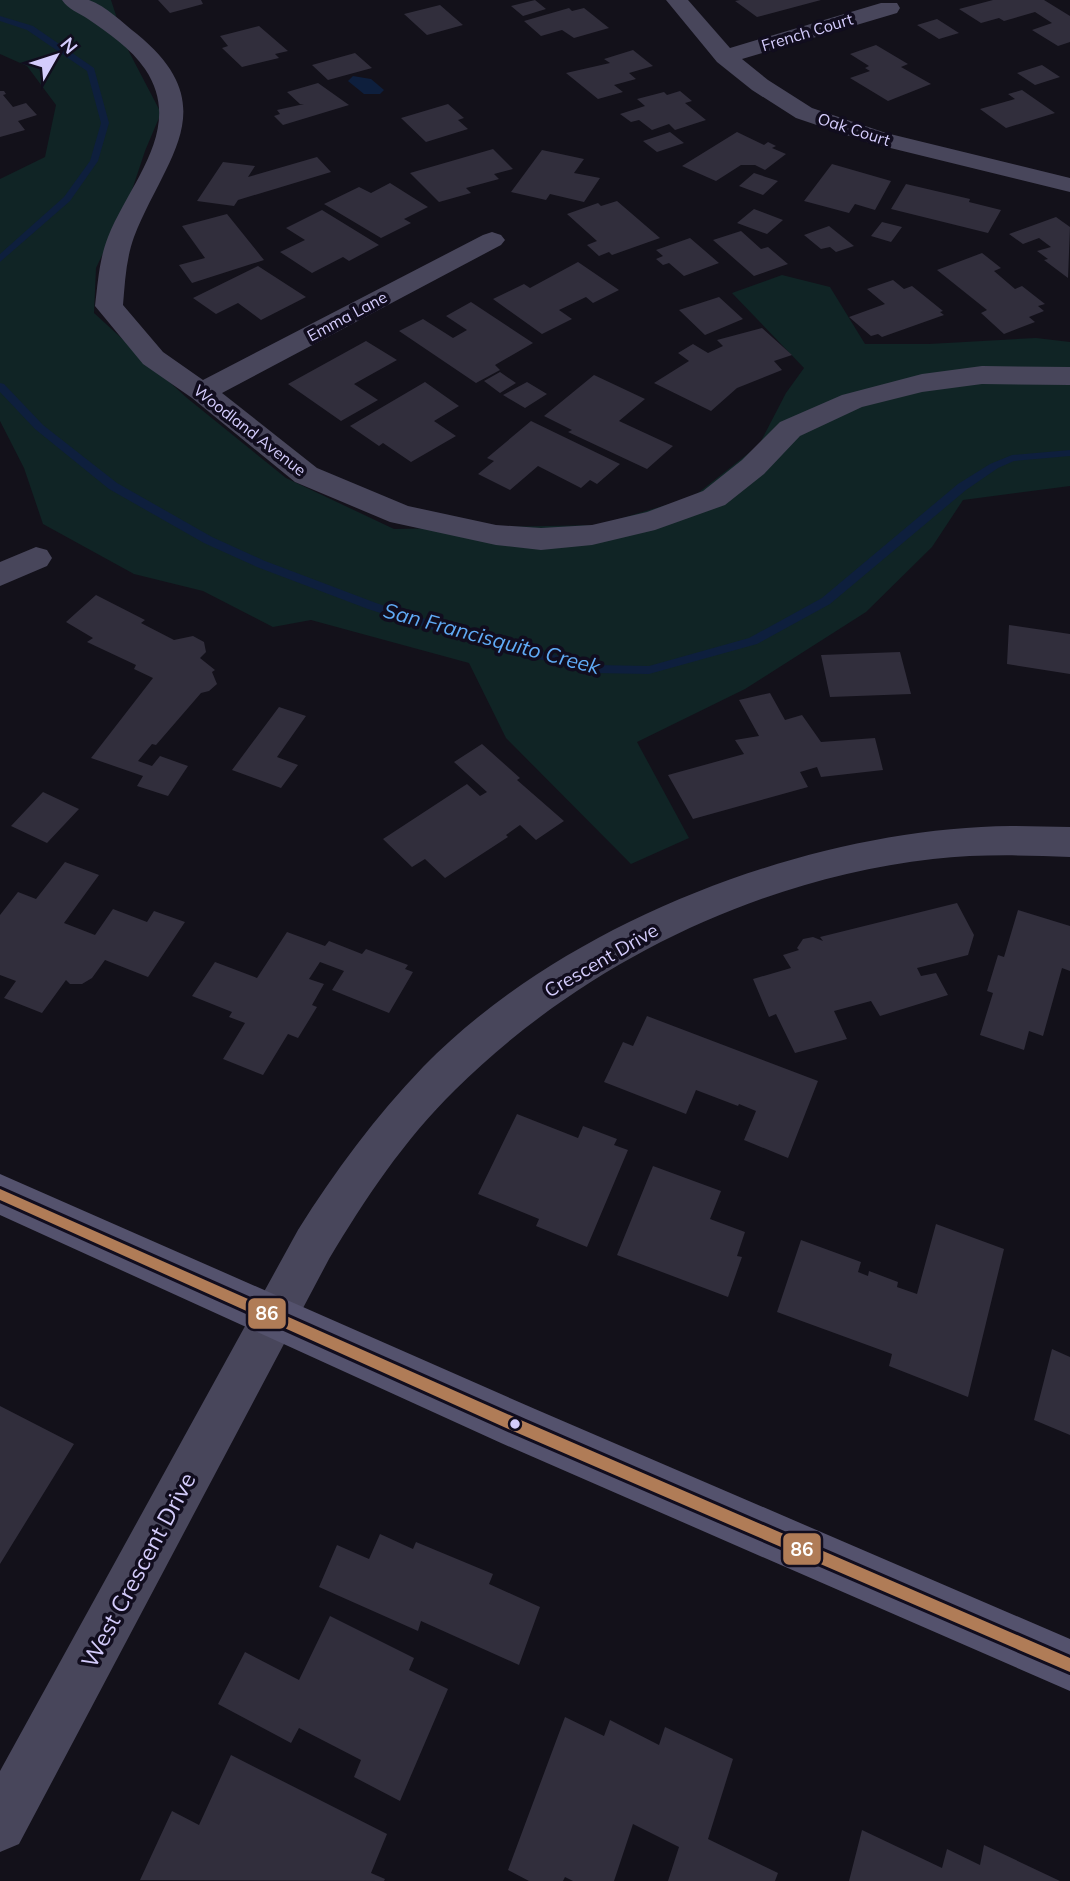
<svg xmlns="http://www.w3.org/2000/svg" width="1070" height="1881" font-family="Mulish,sans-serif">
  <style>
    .green { fill: #102425 }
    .water { fill: #0e1f3d }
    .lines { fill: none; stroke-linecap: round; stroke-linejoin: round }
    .stream { fill: #0e1f3d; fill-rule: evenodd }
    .building { fill: #312e3c }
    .street { fill: #48465b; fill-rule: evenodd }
    .secondary { fill: #54526d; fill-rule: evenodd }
    .bus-1-casing { stroke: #110d1e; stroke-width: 6 }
    .bus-1 { fill: #b07c57; fill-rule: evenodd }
    .bus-dot { fill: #d4ccfc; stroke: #110d1e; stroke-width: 2.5 }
    .labels { text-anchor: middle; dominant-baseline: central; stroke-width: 7; stroke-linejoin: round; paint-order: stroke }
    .far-street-label { font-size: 16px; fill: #d4ccfc; stroke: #110d1e }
    .street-label { font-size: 19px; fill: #d4ccfc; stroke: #110d1e }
    .water-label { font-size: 21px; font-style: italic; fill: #60abf6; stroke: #110d1e }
    .near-street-label { font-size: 23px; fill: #d4ccfc; stroke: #110d1e }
    .line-badge { stroke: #110d1e; stroke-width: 2.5 }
    .badge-label { font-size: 19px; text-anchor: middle; font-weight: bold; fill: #fff }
  </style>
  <rect width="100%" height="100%" fill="#13111a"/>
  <path class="green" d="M0,0H111L126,46L161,113L145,151L129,199L96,268L94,313L187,398L286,478L394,529L599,525L693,497L759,445L786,393L804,368L732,293L782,275L830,287L865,344H929L1036,338L1070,342V486L963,500L932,547L866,612L745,689L637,742L689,838L631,864L506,738L469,663L311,620L273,627L203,591L134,574L43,524L24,468L0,421V179L45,157L56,105L27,66L0,54Z"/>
  <path class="water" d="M353,76L371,79L384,90L380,94H364L348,81Z"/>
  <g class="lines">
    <path class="stream" d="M0,16L33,26L94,68L109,123L98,161L70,201L0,262V254L64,197L90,161L101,123L87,71L27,30L0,21Z
      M0,383L4,384L43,425L117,483L212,537L265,561L376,603L460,630L593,665L649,666L749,638L822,598L958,484L990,464L1012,455L1070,450V456L1014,461L998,468L966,490L830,604L757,644L649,674L593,673L458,638L368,609L257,567L204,543L109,489L35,429L0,392Z"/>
  </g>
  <path class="building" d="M158,0H201L203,4L170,13Z
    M535,0L546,9L523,16L511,6Z
    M740,0H821L757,17L735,1Z
    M993,0H1044L1070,16V42L1058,46L1032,30L1052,23L1035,12L1004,21L999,18L981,23L959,9Z
    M440,5L463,25L427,35L404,14Z
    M569,8L572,11L584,8L609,28L574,38L562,30L541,36L524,21Z
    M937,19L959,33L939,39L917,25Z
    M259,26L288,51L275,54L279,58L242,67L222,48L228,46L220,36Z
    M876,45L908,64L901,67L931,84L888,101L850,78L870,71L865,68L869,66L850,54Z
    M633,50L653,66L629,73L636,79L614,85L623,92L598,99L566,73L610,63L604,59Z
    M355,53L372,68L328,80L312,65Z
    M1042,65L1060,77L1035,85L1017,73Z
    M318,83L349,105L283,125L274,116L280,114L277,110L304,104H300L287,92Z
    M1022,90L1055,113L1006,128L980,109L1015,99L1008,94Z
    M0,91H4L6,94L3,95L13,107L26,103L37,115L18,121L25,130L0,137Z
    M680,91L692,101L685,103L706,120L675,130L669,124L652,130L639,120L631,122L620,114L645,106L637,99L664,92L667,95Z
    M448,104L464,118L458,120L468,129L426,142L401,118Z
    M670,132L684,143L657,152L643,141Z
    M737,132L764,145L768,142L776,146L772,148L786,154L765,170L755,165H741L716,181L682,166Z
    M493,149L513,169L494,174L499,179L466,188L471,193L439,202L410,173Z
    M542,150L584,159L574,173L600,178L584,202L550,194L546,200L511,192Z
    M317,157L331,172L238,200L234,206L197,201L223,162L255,166L248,177Z
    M832,164L891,181L875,210L855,204L849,213L804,201Z
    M754,173L778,181L763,195L739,186Z
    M390,183L428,207L404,219L411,223L381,238L324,204L359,187L371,193Z
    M906,184L970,199L969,202L1001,210L988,233L891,209Z
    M617,201L660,238L612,255L609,252L599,256L587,245L597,241L567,214L598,203L601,206Z
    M754,209L783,220L767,234L737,223Z
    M322,210L379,245L349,261L343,257L312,273L280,252L305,240L286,228Z
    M227,214L264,260L192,283L179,265L205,258L182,226Z
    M1056,217L1070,227L1068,278L1044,260L1048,259L1037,251L1051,247L1039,238L1023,244L1009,234Z
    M882,222L902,227L891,242L871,236Z
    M829,226L854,246L836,252L830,247L821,249L804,235Z
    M741,231L761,249L768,247L788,264L754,276L713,240Z
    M690,238L719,263L684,276L669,263L663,265L656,259L663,256L656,250Z
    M982,253L1001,268L994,271L1015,289L1022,286L1045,304L1038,306L1044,311L1029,317L1035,322L1004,334L981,313L987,310L937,270Z
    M578,262L619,290L593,303L586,297L559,310L572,319L542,334L493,299L524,284L530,288Z
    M258,266L306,297L261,320L238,303L216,314L193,298Z
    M893,280L904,289L912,286L943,311L940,312L944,315L882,337L878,334L871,336L849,317L885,304L867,289Z
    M719,297L743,319L705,335L679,310Z
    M471,302L533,343L495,365L500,370L476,383L399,331L423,319L453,338L467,330L446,316Z
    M762,328L792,355L774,361L782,370L737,388L711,411L654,383L689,361L678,353L693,344L708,353L723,346L717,340Z
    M366,341L397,360L354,384L378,400L341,421L288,384Z
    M500,372L516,383L500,393L484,381Z
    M594,375L645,399L619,421L673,446L647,469L568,432L572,430L544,416Z
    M425,382L459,406L434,421L456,436L411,462L383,443L379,446L350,426Z
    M527,382L547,394L525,408L503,395Z
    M531,421L620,464L597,484L590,480L581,488L538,466L510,490L478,474L494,461L487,458Z
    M96,595L145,620L141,623L174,640L193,636L204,642L206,652L200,658L215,670L212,672L217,684L209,691L201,693L156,745L152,744L138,761L152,766L160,756L188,766L168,796L137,786L143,776L91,758L153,678L134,669L136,665L87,642L93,638L66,622Z
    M1009,625L1070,634V674L1007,664Z
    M900,652L911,694L830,697L821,655Z
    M770,693L785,720L802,715L821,742L875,738L883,770L821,777L817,767L800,772L808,787L693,819L668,775L744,754L735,740L759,736L739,700Z
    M279,707L306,716L277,757L298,765L281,788L232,770Z
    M482,744L520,778L517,780L564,821L536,840L520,825L506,835L508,837L445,878L425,859L412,867L383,839L467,784L480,796L487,792L454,762Z
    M43,792L79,809L47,843L11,826Z
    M65,862L99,875L64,923L95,935L113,909L147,922L154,911L185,922L148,977L105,960L92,978L82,984H70L66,980L42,1013L4,998L16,981L0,975V915L18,892L36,899Z
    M957,903L974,935L968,955L917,968L921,976L936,973L948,995L880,1016L871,1001L834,1011L847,1039L795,1053L776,1014L769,1017L753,979L791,968L783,955L799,950L797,948L803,939L813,937L823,941L820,937Z
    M1018,910L1070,926V971L1062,968L1043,1036L1029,1031L1024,1050L980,1035L993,993L987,991L998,955L1004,957Z
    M287,932L325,946L329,941L362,954L366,949L408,965L405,969L413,972L389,1013L332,990L344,971L320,962L309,979L324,984L312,1005L317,1007L298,1038L288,1034L263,1075L223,1059L245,1023L229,1017L232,1012L192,996L215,962L257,978Z
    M647,1016L818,1081L788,1158L744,1140L756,1111L739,1104L738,1106L696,1090L686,1114L604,1082L623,1042L633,1046Z
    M517,1114L578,1138L583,1126L617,1139L614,1145L628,1150L587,1247L536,1226L539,1219L478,1194Z
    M653,1166L721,1191L710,1219L745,1232L737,1256L742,1257L728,1297L617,1255Z
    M936,1224L1004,1249L968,1397L889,1366L892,1354L777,1312L801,1240L861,1262L858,1272L868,1276L869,1271L898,1282L897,1287L917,1294Z
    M1052,1349L1070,1357V1435L1034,1420Z
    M0,1406L74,1444L0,1564Z
    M380,1534L413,1549L416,1542L493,1574L489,1584L540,1607L519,1665L421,1621L418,1631L319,1587L337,1545L369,1559Z
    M330,1616L414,1658L409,1670L448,1689L400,1801L354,1777L361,1760L299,1728L291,1743L218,1704L245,1652L299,1680Z
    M565,1717L604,1736L610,1720L659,1745L665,1727L733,1759L708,1839L778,1873L775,1881H668L679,1847L633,1824L614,1881H573L565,1877L563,1881H529L508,1870Z
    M231,1755L387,1834L371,1873L385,1879L384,1881L140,1880L172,1811L199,1825Z
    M862,1830L942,1868L947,1849L980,1865L984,1845L1060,1881H849Z"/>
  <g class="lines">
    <path class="street" d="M62,0C70,0 81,0 89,0C106,6 123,23 137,34C226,107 165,158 134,237C126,259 125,282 123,305L163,352L203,380L483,235L492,232L501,235L505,240L501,245L222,393L317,468L408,506L496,525L541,528L592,525L647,512L703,491L742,460L780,422L842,395L922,374L982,366L1070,367V385L982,384L922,392L862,407L800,436L764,474L725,505L655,530L592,545L541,550L496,545L390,522L295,482L192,398L143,364L95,306C98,282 99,260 108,237C130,182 185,128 145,69C131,48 108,33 88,19C79,13 68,9 62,0Z
      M666,0H688L730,48L881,3H897L900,8L897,13L742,59L768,80L812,108L886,133L1070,178V192L870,143L796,118L752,90L717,62Z
      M36,547L47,550L52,558L47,566L0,586V562Z
      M1011,826L1070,827V857C1024,855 978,854 933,859C756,879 581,965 455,1090C404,1140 365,1199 329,1259L19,1844L0,1852V1771L298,1230C335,1171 375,1117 423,1067C564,922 811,828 1011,826Z"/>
    <path class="secondary" d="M0,1174L535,1409L1070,1639V1691L501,1443L0,1215Z"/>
    <g class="bus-1-casing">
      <path id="bus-1" d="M0,1189L523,1421L1070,1658V1672L513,1431L0,1200Z"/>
    </g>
    <use href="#bus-1" class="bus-1"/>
  </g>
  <circle class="bus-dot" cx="515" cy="1424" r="6"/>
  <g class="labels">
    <g class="far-street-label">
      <text transform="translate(807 32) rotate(-17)">French Court</text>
      <text transform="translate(854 129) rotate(18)">Oak Court</text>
      <text transform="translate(347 316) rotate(-28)">Emma Lane</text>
      <text transform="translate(250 430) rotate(38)">Woodland Avenue</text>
    </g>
    <g class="street-label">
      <text transform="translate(601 960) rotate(-30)">Crescent Drive</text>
    </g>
    <g class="water-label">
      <text transform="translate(492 638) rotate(15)">San Francisquito Creek</text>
    </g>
    <g class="near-street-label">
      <text transform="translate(138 1570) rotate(-62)">West Crescent Drive</text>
    </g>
  </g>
  <g class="line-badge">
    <rect x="247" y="1297" width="40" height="33" rx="7" fill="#b07c57"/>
    <rect x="782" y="1532" width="40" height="34" rx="7" fill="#b07c57"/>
  </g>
  <g class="badge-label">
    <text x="267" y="1320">86</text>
    <text x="802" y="1556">86</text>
  </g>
  <g transform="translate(56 56) rotate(51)" stroke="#110d1e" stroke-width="5" paint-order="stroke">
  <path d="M0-5L12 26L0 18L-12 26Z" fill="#d4ccfc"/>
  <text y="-10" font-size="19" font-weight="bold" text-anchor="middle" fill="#d4ccfc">N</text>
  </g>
</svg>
